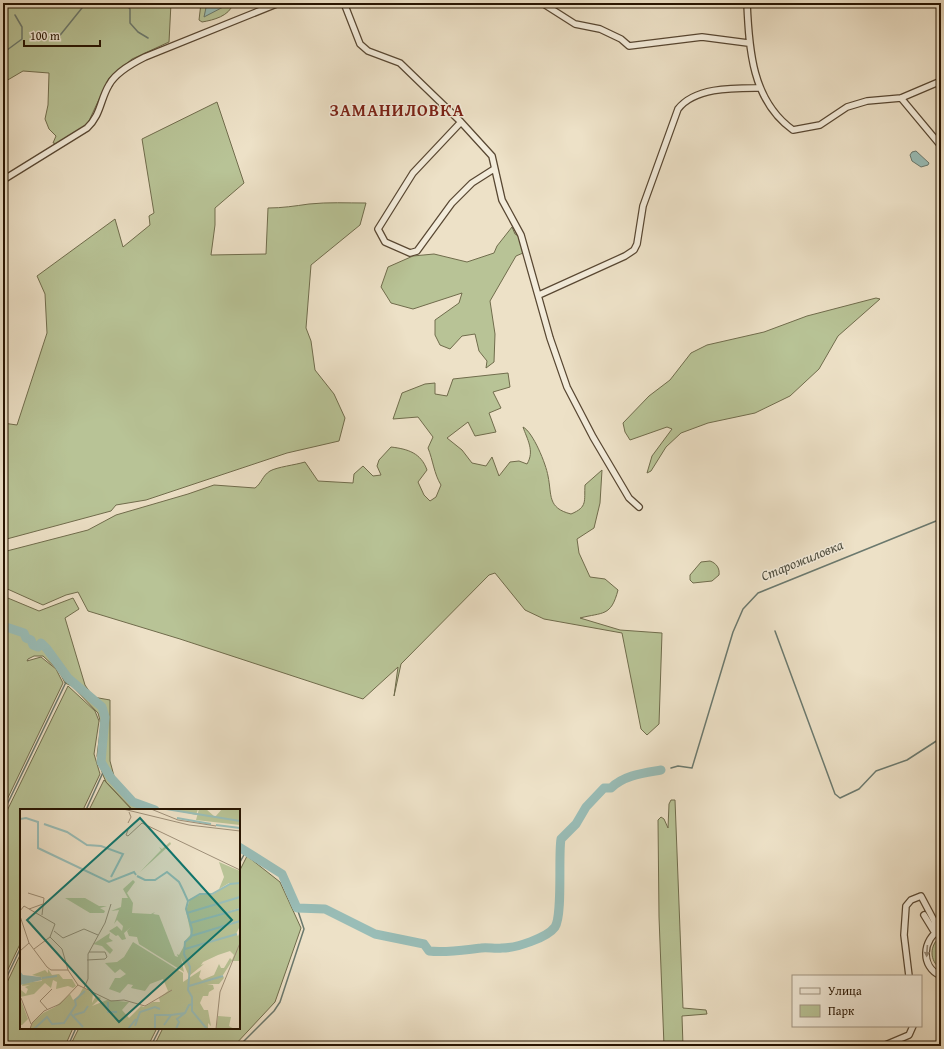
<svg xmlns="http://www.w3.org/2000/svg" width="944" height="1049" font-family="'Gentium Book Plus',serif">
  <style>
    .green { fill: #b8c396; stroke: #706c4c }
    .water { fill: #99bdb7; stroke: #6b796e }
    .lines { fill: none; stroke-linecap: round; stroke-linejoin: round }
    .stream { stroke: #6b796e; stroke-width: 1.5 }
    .river { stroke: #99bdb7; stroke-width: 9 }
    .minor-casing { stroke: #584732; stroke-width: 8 }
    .minor { stroke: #f3ecdb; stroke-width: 5.5 }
    .oneway { fill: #978b79 }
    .labels { text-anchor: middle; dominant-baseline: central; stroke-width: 3; stroke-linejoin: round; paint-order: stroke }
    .water-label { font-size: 14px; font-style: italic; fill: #4f4f41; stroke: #f3ecdb }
    .district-label { font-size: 17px; font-weight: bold; letter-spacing: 1px; fill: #7a1f14; stroke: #f3ecdb }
    .inset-river { fill: none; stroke: #99bdb7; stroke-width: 2 }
    .inset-road { fill: none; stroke: #9e8f78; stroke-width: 1 }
    .view { fill: #0f766e; fill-opacity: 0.15; stroke: #0f766e; stroke-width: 2 }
    .inset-edge { fill: none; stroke: #271401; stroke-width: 2 }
  </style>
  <rect width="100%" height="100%" fill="#ede1c7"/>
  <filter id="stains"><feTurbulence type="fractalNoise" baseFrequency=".005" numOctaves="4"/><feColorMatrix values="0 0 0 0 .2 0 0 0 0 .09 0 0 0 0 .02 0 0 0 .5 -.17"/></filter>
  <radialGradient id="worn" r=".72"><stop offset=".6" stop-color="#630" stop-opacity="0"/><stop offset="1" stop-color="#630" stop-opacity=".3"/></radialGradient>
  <path class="green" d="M3,3H171L169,42L132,59L109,78L87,125L58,144L53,143L56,136L49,129L45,119L48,105L49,73L23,71L6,81L3,80Z
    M201,3H233V4C229,16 214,20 202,22L199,20Z
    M217,102L244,183L215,208V225L211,255L266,254L268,208C282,208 295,206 309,204C328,202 347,203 366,203L360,225L311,265L306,328L311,341L315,370L334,394L345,418L339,441L287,453L146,500L116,505L111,511L3,540V423L17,425L47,333L45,294L37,276L115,219L123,247L150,225L149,216L154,213L142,139Z
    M512,227L515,234L519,236L523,253L516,256L490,301L495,334L494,362L486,368L487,361L479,351L475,334L462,336L450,349L440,345L435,335V320L459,303L462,293L413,309L391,303L381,287L388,267L413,256L434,254L467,262L494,253L497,246Z
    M876,298L880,299L838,336L819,369L790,396L755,413L708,423L681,433L666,447L651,471L647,473L652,456L672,429L667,427L630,440L625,432L623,423L649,396L670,380L691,353L707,345L764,332L807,316Z
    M508,373L510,387L493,392L501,408L489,413L496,432L475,436L468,422L447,438L462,450L472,463L486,466L492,457L499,476L510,462L519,461L527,464C535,451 527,439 523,427C533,432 546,464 548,476C552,495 547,508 571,514C588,507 584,501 585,485L602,470L600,503L594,528L577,539L579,553L590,577L605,579L618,590C611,617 603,612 580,618L620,630L662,633L659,724L647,735L641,729L622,633L544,619L525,610L495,573L489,575L401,664L394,696L398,667L363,699L180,639L88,611L78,592L66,595L43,605L3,587V552L88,530L116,515L188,494L214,485L255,488C262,483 262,476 270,471C277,467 295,465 305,462L318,481L353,483L354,474L363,466L373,476L381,475L377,466L379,460L391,447C408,449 421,453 427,470L418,482L424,495L430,501L436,497L441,485C434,474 433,460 428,448L433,437L418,417L393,419L402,393L425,384L435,383V394L447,396L453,379Z
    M710,561C716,563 720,568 719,575L712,581L693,583L690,580V575L701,562Z
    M3,596L39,611L73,598L79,609L65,618L85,685L93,697L110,700V761L114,776L135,800L162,810L132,809L106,782L103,775L97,756L101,724L98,713L72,686L65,683L59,671L43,656H34L28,659L27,661L41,657L56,669L63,683L3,808V646L6,636L3,635Z
    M68,686L95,711L99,721L94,754L100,774L83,810H21V942L3,980V819Z
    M104,780L131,809L135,810H89Z
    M671,800H675L683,1008L706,1010L707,1014L682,1016L683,1046H664L659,917L658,820L661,817L664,819L668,828L669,804Z
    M247,856L280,882L301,928L275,1002L234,1046H154L163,1028H239V872Z
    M941,936V969C929,961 929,945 941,936Z
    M21,953V1028H73L65,1046H3V991Z
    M79,1028H157L148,1046H70Z"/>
  <path class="water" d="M207,3H229V4L204,17Z
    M916,151L929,163L928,165L921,167L912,161L910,155L912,152Z"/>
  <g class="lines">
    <path class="stream" d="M125,3L130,9V23L138,32L148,38
      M57,39L86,3
      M3,53L22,39V27L15,15
      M775,631L835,794L840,798L859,789L876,771L907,760L941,738
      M671,768L678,766L692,768L733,632L743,609L758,593L941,519
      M86,810L105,768
      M3,813L68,678
      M239,864L246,851
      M3,985L21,947
      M68,1046L76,1028
      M151,1046L160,1028
      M239,1046L274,1011L280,1002L304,929L297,908"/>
    <path class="river" d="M3,626L24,633L26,638L31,640L33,645L38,647L41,643L47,649L68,678L102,707L105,717L101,762L111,778L133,802L155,810
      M239,847L282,874L297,908L325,909L375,934L424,944L429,951C446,953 463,950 481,948C488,947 495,949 502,948C516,948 547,938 555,927C563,915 558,856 561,839L576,824L586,807L604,788H611C624,775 644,773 661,770"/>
    <g class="minor-casing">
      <path id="minor" d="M344,3L360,44L368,51L400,63L461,122L492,156L502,200L521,235L550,338L567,387L593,437L629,498L639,507
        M542,3L575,24L600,29L621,39L629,46L702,37L748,43
        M747,3C749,49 752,101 793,130L820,125L847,107L867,101L901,98L941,81
        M901,98L941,146
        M461,122L413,173L378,229L385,242L410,253L417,251L452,203L472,183L494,169
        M3,180L87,128C101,115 100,100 109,85C116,72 133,63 145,57L279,3
        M539,295L625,256L634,250L637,244L643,206L678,109C695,87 734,88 759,88
        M924,915L935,933
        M941,929C922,939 920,967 941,976
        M909,976L904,935L906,906L911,900L921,896L939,930
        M883,1046L909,1035L913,1026"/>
    </g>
    <use href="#minor" class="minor"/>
  </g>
  <defs><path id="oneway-solid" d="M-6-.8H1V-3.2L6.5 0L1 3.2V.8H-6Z"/></defs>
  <use class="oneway" href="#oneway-solid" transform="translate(927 951) rotate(94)"/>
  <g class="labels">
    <g class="water-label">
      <text transform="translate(802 560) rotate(-22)">Старожиловка</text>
    </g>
    <g class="district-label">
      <text x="397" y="109">ЗАМАНИЛОВКА</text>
    </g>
  </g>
  <g transform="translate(20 809)">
    <rect width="220" height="220" fill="#ede1c7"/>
    <path d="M149,0H178L176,6ZM179,0H186L195,8L202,0H220V16L176,11ZM150,33L151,35L120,63L141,41L139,38L142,40ZM199,53L220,62V74H209L199,80L204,68ZM113,71L115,73L107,84L113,94L112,104L131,105L135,103L133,105L139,106L155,147L158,148L157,145L159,146L164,137V133L171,125L166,102L170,90L180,86H192L209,75H220V88L167,103L220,88V99L170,114L220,100V117L216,125L218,127L220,123V152H212L203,166L189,172L203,167L204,169L199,175H187L193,176L194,180L189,183L188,187H183L180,194L184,201H188L191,217L188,214V220H10L12,214L23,204L35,198L50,185L53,191L58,188L63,179L73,184L72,194L76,187L81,189L72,197L87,191L109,193L102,201L109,209L121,197L124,198L133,193H140L139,189L148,182L143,170L130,175L125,182L111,179L113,176L108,175L100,184L89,180L95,169H100L106,165L100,160L95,164L85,154L97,153L104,148L113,133L163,164V173L181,161L179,168L182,171L194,166L199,155L201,159H204L210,149L212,151L214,146L210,142L198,146L183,153L181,156L184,155L169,167L161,149L164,163L119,135L117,128L109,127L107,122L111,118L104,124L106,130L102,131L98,126L96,127L89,122L97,117L102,122L103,117L97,111L94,115L99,101L91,102L101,98L102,89H108L103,80ZM45,89H65L79,97H87L80,99L85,102L84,104H70ZM90,124L89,129L93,132L86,134L93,141L90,145L82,137L73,135ZM28,160L32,166L39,165L43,170H52L56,177L53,179L48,177L36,180L37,173L33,171L31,179L25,174L14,185L0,188L1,181L6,185L8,180L5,178L10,176L2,177L3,174L22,172L21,168L12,166L25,161L28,164ZM0,189L8,210L2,216H0ZM198,207L211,208L209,217L214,220H196Z" fill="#b8c396"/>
    <path d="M0,162L3,166L21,168L22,171L0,176Z" fill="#99bdb7"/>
    <path class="inset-river" d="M146,0L220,12M157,9L191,15M0,10L6,9L18,13V39L89,73L114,63L116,66M24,15L47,23L67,36L81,37L103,45L91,68M196,16L220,19M117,67L125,71H135L147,63L159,73L163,81L168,92L166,100L172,120L171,128L165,133L164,145L170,158L168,181L172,188V202L187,220M168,92L180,85H192L210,75L220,74M167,104L220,88M170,114L220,100M171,127L220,112M165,140L217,125M22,169L37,167M169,177L203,167M88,193V203H97M51,205L63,218M54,206L64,203L68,197M151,206L165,204L169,196L172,195M115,217L120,203L135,198L140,200M14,220L27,208L32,215L44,214L56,196L55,191L65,182M108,220L116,210M135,220V206H151L144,216M156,220L159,213L157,210L165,204"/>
    <path class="inset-road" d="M103,0L169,16L220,22M131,0L158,11L196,17M108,14L111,8L109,3M108,21L106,26L108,27L122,14L220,61M8,84L24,89L22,106M9,100L23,95M0,102L4,97L35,115L30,128L14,140M0,107L9,134L27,158L31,161H48L58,176L91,192L104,191L125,197L152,181M34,122L43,129L64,120L78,126M30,128L42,140L48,161M0,142L9,134M67,151L85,150L87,148L85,143H69M64,179L68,170V145L85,114L91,95M1,189L11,215M27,200L20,192L32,180M10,220L12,214L24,202L40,195L58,176M196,220L200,183L220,134"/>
    <path class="view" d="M120,9L212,111L99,213L7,111Z"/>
    <rect width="220" height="220" class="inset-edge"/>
  </g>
  <rect width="944" height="1049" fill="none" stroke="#ede1c7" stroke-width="16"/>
  <rect x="4" y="4" width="936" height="1041" fill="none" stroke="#271401" stroke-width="2"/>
  <rect x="8" y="8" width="928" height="1033" fill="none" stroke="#271401"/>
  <rect x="792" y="975" width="130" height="52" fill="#f3ecdb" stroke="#a19684"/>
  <rect x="800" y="988" width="20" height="6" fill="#f3ecdb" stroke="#a19684"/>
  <text x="828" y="995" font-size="12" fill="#271401">Улица</text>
  <rect x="800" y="1005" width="20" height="12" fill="#b8c396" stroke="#a19684"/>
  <text x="828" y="1015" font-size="12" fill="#271401">Парк</text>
  <path d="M24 40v6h76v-6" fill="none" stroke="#271401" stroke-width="2"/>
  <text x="30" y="40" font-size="12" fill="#271401" stroke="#f3ecdb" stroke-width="3" paint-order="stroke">100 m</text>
  <rect width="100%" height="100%" filter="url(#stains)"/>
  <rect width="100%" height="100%" fill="url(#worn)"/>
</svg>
